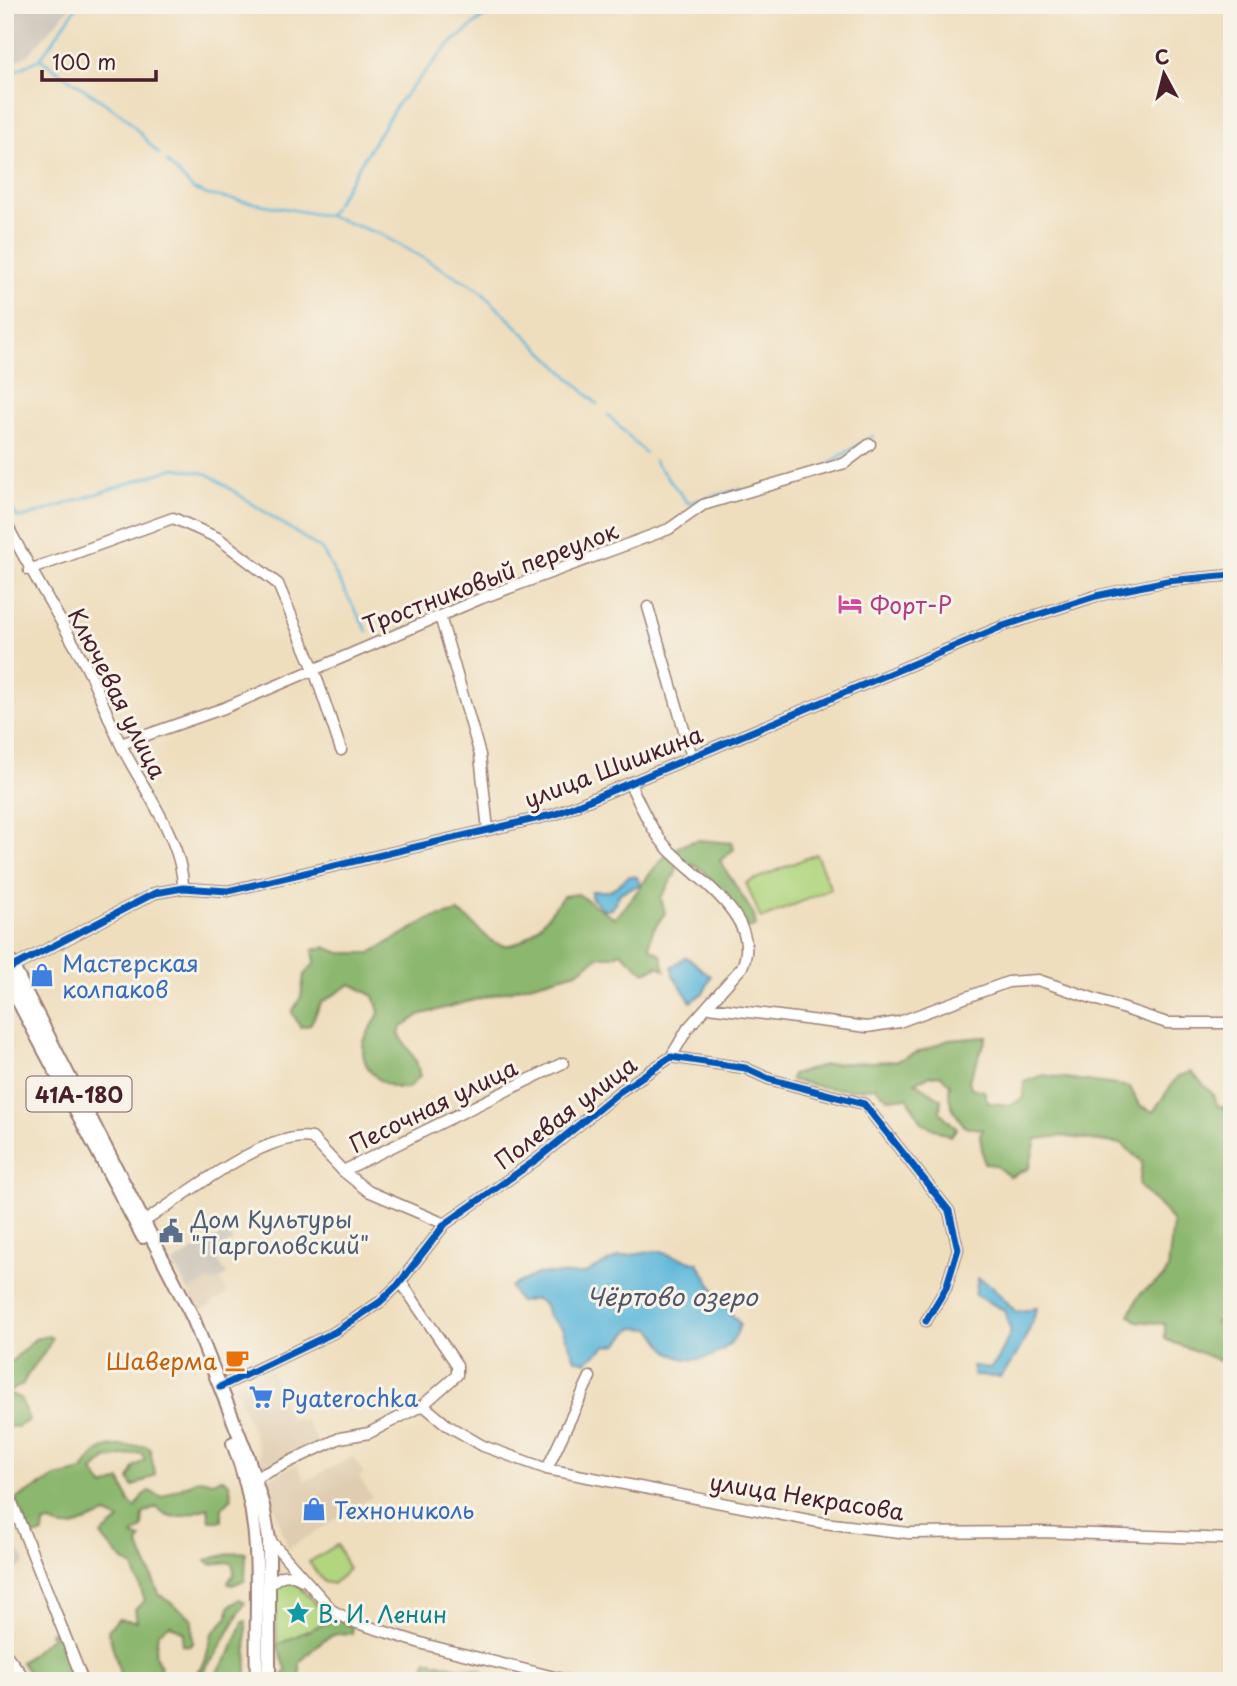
<svg xmlns="http://www.w3.org/2000/svg" width="1237" height="1686" font-family="'Playpen Sans',sans-serif">
  <style>
    .built { fill: #e0cdb1 }
    .industrial { fill: #cac3b8 }
    .green { fill: #b1d67f; stroke: #7e7a55; stroke-width: 2 }
    .forest { fill: #8cb76e; stroke: #6b6b4c; stroke-width: 2 }
    .water { fill: #5eb8db; stroke: #546c83; stroke-width: 2 }
    .lines { fill: none; stroke-linecap: round; stroke-linejoin: round }
    .stream { stroke: #5eb8db; stroke-width: 2.5 }
    .minor-casing { stroke: #9c7e74; stroke-width: 13 }
    .major-casing { stroke: #9c7e74; stroke-width: 16 }
    .minor { stroke: #fff; stroke-width: 10 }
    .major { stroke: #fff; stroke-width: 12 }
    .cycleway-casing { stroke: #f7f3e8; stroke-width: 11 }
    .cycleway { stroke: #0057b8; stroke-width: 7 }
    .labels { text-anchor: middle; dominant-baseline: central; stroke-width: 6; stroke-linejoin: round; paint-order: stroke }
    .shield { fill: #f7f3e8; stroke: #7e5f64; stroke-width: 2 }
    .shield-label { font-size: 21px; font-weight: bold; fill: #4a1f2b }
    .street-label { font-size: 23px; fill: #4a1f2b; stroke: #f7f3e8 }
    .hotel-label { font-size: 23px; fill: #b23c85; stroke: #f7f3e8; text-anchor: start }
    .shop-label { font-size: 23px; fill: #366cbe; stroke: #f7f3e8; text-anchor: start }
    .service-label { font-size: 23px; fill: #4e5e75; stroke: #f7f3e8; text-anchor: start }
    .food-label { font-size: 23px; fill: #c56008; stroke: #f7f3e8; text-anchor: end }
    .culture-label { font-size: 23px; fill: #0d838f; stroke: #f7f3e8; text-anchor: start }
    .water-label { font-size: 24px; font-style: italic; fill: #515569; stroke: #f7f3e8 }
  </style>
  <rect width="100%" height="100%" fill="#f7f3e8"/>
  <filter id="ink" filterUnits="userSpaceOnUse"><feTurbulence type="fractalNoise" baseFrequency=".0143" numOctaves="2"/><feDisplacementMap in="SourceGraphic" scale="14" xChannelSelector="R" yChannelSelector="G"/><feConvolveMatrix kernelMatrix="1 2 1 2 8 2 1 2 1" color-interpolation-filters="sRGB"/></filter>
  <filter id="wash" filterUnits="userSpaceOnUse"><feTurbulence type="fractalNoise" baseFrequency=".00686" numOctaves="4" result="noise"/><feDisplacementMap in="SourceGraphic" scale="28" xChannelSelector="R" yChannelSelector="G"/><feGaussianBlur stdDeviation="1.57" result="paint"/><feColorMatrix in="noise" values="0 0 0 0 0 0 0 0 0 0 0 0 0 0 0 0 0 1.4 0 .05"/><feComposite in="paint" operator="in"/></filter>
  <g filter="url(#wash)">
    <rect width="100%" height="100%" fill="#efdebe"/>
    <path class="built" d="M220,1279L228,1294L199,1312L188,1291L210,1280L213,1284Z
      M271,1369L290,1420L297,1417L300,1422L305,1419L319,1445L264,1474L256,1441L234,1384Z
      M353,1457L364,1474L359,1477L372,1497L288,1549L266,1480L297,1464L305,1481Z"/>
    <path class="industrial" d="M5,5H72L27,56L5,66Z
      M227,1231L233,1241L213,1252L227,1275L212,1284L210,1280L188,1291L173,1263Z
      M5,1531L26,1562L5,1580Z"/>
    <path class="green" d="M816,854L831,889L761,919L746,883Z
      M337,1545L349,1569L333,1584L324,1582L309,1562Z
      M291,1578L323,1612L336,1618L277,1645L275,1588L279,1581Z"/>
    <path class="forest" d="M699,840L732,843L734,849L720,861L754,915L756,926L749,929L703,870L678,857L676,872L661,898L665,913C657,925 648,933 650,948L661,955L665,970L658,966L645,973L621,952L612,956H600L577,972L419,1015L401,1028L399,1034L416,1061L420,1076L408,1088C385,1091 357,1068 364,1042C367,1031 376,1023 379,1012L374,996L351,984L321,1003L310,1025L300,1027L292,1012L301,997L304,975L315,963L313,950L325,947L340,953H370L430,919L458,912C472,919 478,931 491,940C519,961 549,915 563,896L578,894L614,918C645,891 655,847 699,840Z
      M987,1037L969,1080L971,1088L984,1091L988,1103L1011,1105L1023,1098L1024,1082L1043,1075L1130,1087L1139,1105L1153,1112L1177,1077L1191,1072L1212,1093L1218,1106L1232,1109V1318L1215,1322L1228,1348L1219,1361C1201,1352 1183,1347 1165,1339V1324L1137,1321L1129,1315L1140,1294L1164,1277L1168,1269L1173,1223L1165,1211L1139,1186L1142,1162L1122,1144L1061,1136L1036,1139L1029,1168L1010,1177L996,1166L984,1163L980,1135L983,1129L965,1127C955,1112 946,1103 950,1084L941,1075L930,1076L915,1082L941,1099L940,1112L957,1129L950,1136L923,1124L907,1097L889,1099L875,1087C845,1093 820,1087 791,1080L792,1075L827,1064L896,1061L949,1040Z
      M48,1336L52,1338C46,1357 29,1367 23,1384L7,1393L20,1398L29,1420L17,1427L5,1426V1361H12L35,1339Z
      M146,1446L150,1449L155,1475L133,1487L129,1479L134,1467L145,1460L141,1453L106,1459L93,1471L104,1487L121,1480L129,1502L136,1508L142,1496L149,1491L161,1497L200,1479L213,1482L221,1478L229,1483L232,1498L222,1508V1521H210L208,1508C188,1514 172,1524 156,1507L143,1514L142,1528L133,1536L141,1539L138,1544L159,1594L192,1618L193,1643L190,1646L182,1645L184,1632L170,1625L158,1633L155,1655L161,1667L154,1681H122L108,1630L118,1619L137,1621L135,1609L145,1601L133,1567C124,1563 107,1544 101,1535L120,1520L107,1514C81,1521 76,1535 48,1522L44,1524L43,1533L31,1537L16,1499L56,1477L83,1471C99,1439 114,1447 146,1446Z
      M237,1552L246,1553L245,1580L232,1585L228,1582L234,1574L233,1565L229,1562L210,1564L206,1560Z
      M240,1599L245,1602L217,1653L196,1681H182L195,1674L205,1662L212,1634L228,1617L229,1607Z
      M336,1618L352,1627V1634C328,1629 316,1647 300,1662V1681H277L287,1671L277,1645Z
      M246,1621L247,1681H211L231,1652L243,1622Z
      M56,1630L77,1681H35L21,1662L52,1637L50,1632Z
      M427,1660L457,1668L480,1669L490,1679L421,1681Z"/>
    <path class="water" d="M629,876L637,877L640,885L621,892L611,909L604,910L591,897V891H610Z
      M685,957C695,960 699,970 711,976L704,992L691,1002L673,975L672,967Z
      M657,1251L698,1263L722,1303L740,1324C734,1349 705,1366 679,1357C666,1353 659,1339 652,1329L632,1328L618,1344L606,1346L586,1362L575,1359L562,1328L548,1316L545,1305L537,1299L519,1302L510,1287L537,1274H584L618,1257Z
      M978,1278L992,1286L1016,1312L1037,1308C1029,1334 1018,1357 1000,1377L974,1376L972,1366L990,1368L998,1360L1011,1332L1004,1310L975,1295Z"/>
    <g class="lines">
      <path class="stream" d="M40,59L124,116L159,154
        M5,76L40,59L78,5
        M167,162L193,189L208,195L328,216L380,234L477,288L597,404
        M328,216L398,103L449,45L498,5
        M608,415L645,453
        M654,461L688,503L741,489
        M831,462L873,436
        M5,497L17,517H26L175,468L208,474L322,550L367,631"/>
    </g>
  </g>
  <g filter="url(#ink)">
    <g class="lines">
      <g class="minor-casing">
        <path id="minor" d="M5,521C29,569 58,614 83,661C98,687 107,716 120,743C141,786 183,840 183,888
          M29,570L173,518L218,538L278,584L313,667L341,750
          M648,607L692,757
          M440,616L480,755L488,830
          M121,744L224,708L482,598L669,529L703,505L845,463L870,444
          M630,784C641,806 651,831 669,850C696,878 764,919 742,967L688,1028L671,1057
          M5,971L155,893L183,888L228,891L556,814L1003,626L1096,596L1167,581L1232,575
          M708,1007L867,1027L899,1022L1008,982L1038,980L1167,1023H1232
          M343,1171L368,1191L445,1224
          M145,1221C184,1196 266,1130 312,1138L343,1171L563,1063
          M220,1387L335,1332L380,1302L398,1285L445,1224L536,1160L619,1092L671,1057L745,1068L769,1079L864,1104L949,1211L958,1249L946,1288L926,1321
          M423,1405L447,1425L483,1446L547,1469L824,1523L908,1533L1041,1532L1232,1539
          M547,1469L590,1377
          M255,1478L340,1438L369,1433L423,1405L457,1375V1365L401,1282
          M5,1485L83,1681
          M269,1539L333,1611L354,1622L427,1645L570,1681
          M269,1586C279,1574 289,1572 302,1580
          M5,1653L27,1681"/>
      </g>
      <g class="major-casing">
        <path id="major" d="M5,952L193,1318L247,1455L263,1506L269,1539V1681
          M5,976L143,1237
          M233,1443C267,1531 254,1591 257,1681"/>
      </g>
      <use href="#minor" class="minor"/>
      <use href="#major" class="major"/>
      <g class="cycleway-casing">
        <path id="cycleway" d="M5,971L155,893L183,888L228,891L556,814L1003,626L1096,596L1167,581L1232,575
          M220,1387L335,1332L380,1302L398,1285L445,1224L536,1160L619,1092L671,1057L745,1068L769,1079L864,1104L949,1211L958,1249L946,1288L926,1321"/>
      </g>
      <use href="#cycleway" class="cycleway"/>
    </g>
  </g>
  <defs>
    <g id="hotel-bare" transform="scale(1.89)"><path d="M-6-4.5h1.5V1H6V5H4.5V3h-9V5H-6ZM-4 0a1.8 1.8 0 1 1 3.6 0ZM.5 0V-2.5h3Q6-2.5 6 0Z" fill="#d1479c" stroke="#f7f3e8" stroke-width="2.5" paint-order="stroke"/></g>
    <g id="shop-bare" transform="scale(1.89)"><path d="M-5-2.5h2.3a2.7 3.5 0 0 1 5.4 0H5L5.5 6h-11ZM-1.5-2.5h3a1.5 2.3 0 0 0-3 0Z" fill="#3f7fe0" stroke="#f7f3e8" stroke-width="2.5" paint-order="stroke"/></g>
    <g id="civic-bare" transform="scale(1.89)"><path d="M-.6-6.5H3V-4.5H.6V-3L4-1V1h2V6H-6V1h2V-1L-.6-3ZM-1.2 2.5V6h2.4V2.5Z" fill="#5c6f8a" stroke="#f7f3e8" stroke-width="2.5" paint-order="stroke"/></g>
    <g id="cafe-bare" transform="scale(1.89)"><path d="M-5.5-4.5H6V0H3Q3 3.5 0 3.5H-2.5Q-5.5 3.5-5.5 0ZM3-3.2v2h1.7v-2ZM-6 4.5H4V6H-6Z" fill="#e8710a" stroke="#f7f3e8" stroke-width="2.5" paint-order="stroke"/></g>
    <g id="supermarket-bare" transform="scale(1.89)"><path d="M-6-5.5h2.5l.6 2H6L4.5 2H-2.5L-4.4-4H-6ZM-1.5 3.2a1.3 1.3 0 1 0 .1 0ZM3 3.2a1.3 1.3 0 1 0 .1 0Z" fill="#3f7fe0" stroke="#f7f3e8" stroke-width="2.5" paint-order="stroke"/></g>
    <g id="sight-bare" transform="scale(1.89)"><path d="M0-6L1.8-2.2L6-1.7L2.9 1.2L3.7 5.4L0 3.3L-3.7 5.4L-2.9 1.2L-6-1.7L-1.8-2.2Z" fill="#0f9aa8" stroke="#f7f3e8" stroke-width="2.5" paint-order="stroke"/></g>
  </defs>
  <g fill-rule="evenodd">
    <use href="#hotel-bare" x="850" y="604"/>
    <use href="#shop-bare" x="42" y="975"/>
    <use href="#civic-bare" x="171" y="1231"/>
    <use href="#cafe-bare" x="237" y="1360"/>
    <use href="#supermarket-bare" x="261" y="1397"/>
    <use href="#shop-bare" x="314" y="1509"/>
    <use href="#sight-bare" x="298" y="1613"/>
  </g>
  <g class="labels">
    <rect class="shield" x="26.5" y="1076.5" width="105" height="35" rx="5"/>
    <g class="shield-label">
      <text x="79" y="1094">41А-180</text>
    </g>
    <g class="street-label">
      <text transform="translate(490 577) rotate(-21)">Тростниковый переулок</text>
      <text transform="translate(118 693) rotate(63)">Ключевая улица</text>
      <text transform="translate(613 766) rotate(-21)">улица Шишкина</text>
      <text transform="translate(433 1105) rotate(-26)">Песочная улица</text>
      <text transform="translate(565 1112) rotate(-37)">Полевая улица</text>
      <text transform="translate(807 1496) rotate(9)">улица Некрасова</text>
    </g>
    <g class="hotel-label">
      <text x="870" y="604">Форт-Р</text>
    </g>
    <g class="shop-label">
      <text x="62" y="962">Мастерская<tspan x="62" dy="26">колпаков</tspan></text>
      <text x="281" y="1397">Pyaterochka</text>
      <text x="334" y="1509">Технониколь</text>
    </g>
    <g class="service-label">
      <text x="191" y="1218">Дом Культуры<tspan x="191" dy="26">"Парголовский"</tspan></text>
    </g>
    <g class="food-label">
      <text x="217" y="1360">Шаверма</text>
    </g>
    <g class="culture-label">
      <text x="318" y="1613">В. И. Ленин</text>
    </g>
    <g class="water-label">
      <text x="672" y="1296">Чёртово озеро</text>
    </g>
  </g>
  <rect width="1237" height="1686" fill="none" stroke="#f7f3e8" stroke-width="28"/>
  <g transform="translate(1164 74) rotate(353)" stroke="#f7f3e8" stroke-width="5" paint-order="stroke">
  <path d="M0-5L12 26L0 18L-12 26Z" fill="#4a1f2b"/>
  <text y="-10" font-size="19" font-weight="bold" text-anchor="middle" fill="#4a1f2b">С</text>
  </g>
  <path d="M42 70v10h114v-10" fill="none" stroke="#4a1f2b" stroke-width="3.5"/>
  <text x="52" y="70" font-size="21" fill="#4a1f2b" stroke="#f7f3e8" stroke-width="5" paint-order="stroke">100 m</text>
</svg>
